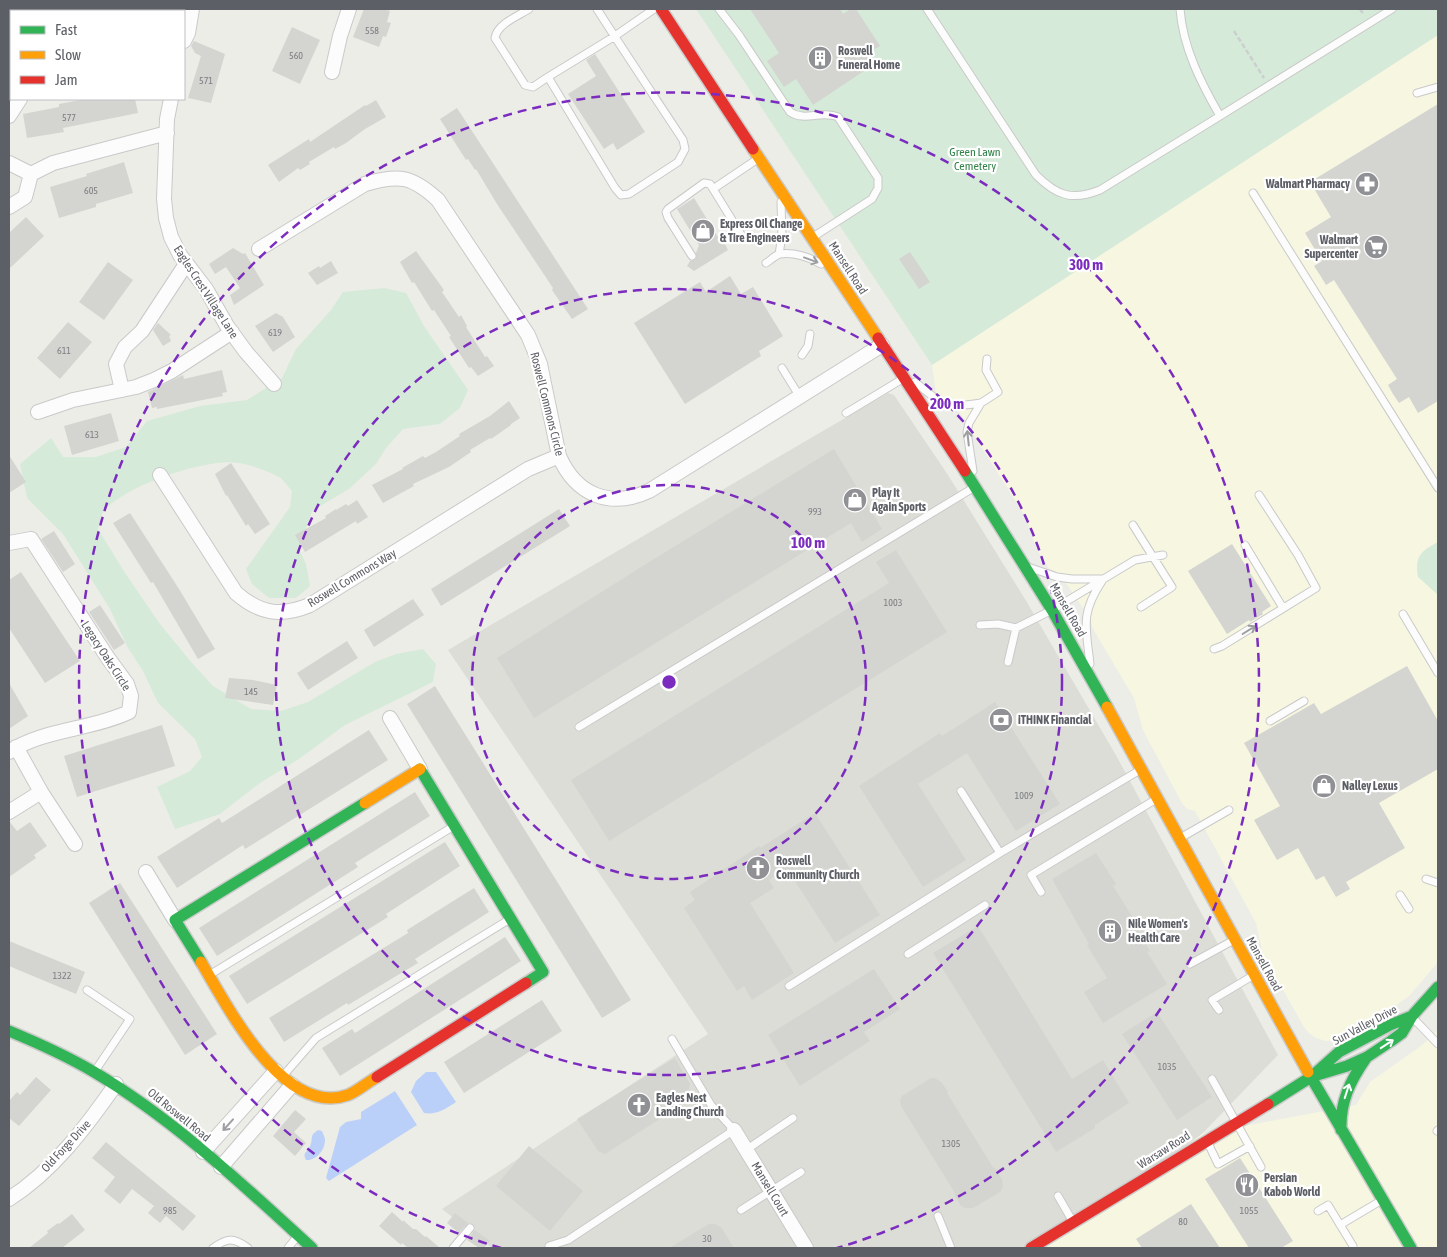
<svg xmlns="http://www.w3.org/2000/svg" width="1447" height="1257" font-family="'Asap Condensed',sans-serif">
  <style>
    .commercial { fill: #f7f7e1 }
    .industrial { fill: #ddddd8 }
    .green { fill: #d5ead8 }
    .water { fill: #bbd0f8 }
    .building { fill: #d4d4d0 }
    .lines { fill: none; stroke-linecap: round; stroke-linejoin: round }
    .lane-casing { stroke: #c9c9c9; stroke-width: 9 }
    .street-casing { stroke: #c9c9c9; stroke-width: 16 }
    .fast-casing { stroke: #cacaca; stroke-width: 14 }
    .slow-casing { stroke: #cacaca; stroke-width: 14 }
    .jam-casing { stroke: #cacaca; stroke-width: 14 }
    .path { stroke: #cbcfce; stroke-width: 2.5; stroke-dasharray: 5 2.5; stroke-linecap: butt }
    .lane { stroke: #fcfcfc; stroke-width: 7 }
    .street { stroke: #fcfcfc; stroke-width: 14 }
    .fast { stroke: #30b455; stroke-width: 11 }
    .slow { stroke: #ff9f0a; stroke-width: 11 }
    .jam { stroke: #e5322d; stroke-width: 11 }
    .oneway { stroke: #9d9ea2 }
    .oneway2 { stroke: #fff }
    .ring { fill: none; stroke: #7b2cbf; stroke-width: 2.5; stroke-dasharray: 9 6 }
    .labels { text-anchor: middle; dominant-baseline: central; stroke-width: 4.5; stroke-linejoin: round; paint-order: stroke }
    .number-label { font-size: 10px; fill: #7c7e82 }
    .poi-label { font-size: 12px; font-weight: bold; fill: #5d5f66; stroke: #fff; text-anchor: start }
    .park-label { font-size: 12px; fill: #308248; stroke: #fff }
    .street-label { font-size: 12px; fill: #5d5f66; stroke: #fff }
    .centre { fill: #7b2cbf; stroke: #fff; stroke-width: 2.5 }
    .ring-label { font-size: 15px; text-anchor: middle; font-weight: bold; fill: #7b2cbf; stroke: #fff; stroke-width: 4.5; stroke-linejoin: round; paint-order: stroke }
  </style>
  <rect width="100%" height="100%" fill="#edede8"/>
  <path class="commercial" d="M1438,35V962L1410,995L1386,1013L1343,1037L1334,1040L1326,1041L1316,1038L1309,1033L1304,1027L1263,954L1256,923L1195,811L1187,809L1182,803L1143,730L1134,698L1092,627L1091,620L1060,574L1049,568L1036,548L1027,519L953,402L936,393L932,365Z
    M1438,1030V1248H1043L1202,1134L1356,1105L1370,1082L1421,1046Z"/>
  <path class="industrial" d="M888,393L894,395L948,475L1025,599L1117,757L1278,1055L1202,1134L1043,1248H492L442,1209L708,1034L448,650Z"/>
  <path class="green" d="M696,9H1438V35L932,365Z
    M384,288L406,293L424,326L468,390L460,408L440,424L403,429L386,448L376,464L349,489L312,511L299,549L306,564L310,586L296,598H269L252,584L246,569L290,507L292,491C288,487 284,480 279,477C268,471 251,465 239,463C208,457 119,487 102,514C100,518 99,525 98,529L125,573L160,624L192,663L213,686L251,709L281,711L308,702L375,662L396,654L423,649L436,664L433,682L345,725L299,759L260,783L220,814L175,829L157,787L190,771L202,757L195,739L158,703L143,671L128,648L110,609L63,534L27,498L20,464L51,438L63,457H96L126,447L147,421L200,406L247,400L282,378L296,349L331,310L343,292Z
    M1436,543L1438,544V595L1418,577C1415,558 1419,552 1436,543Z"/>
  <path class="water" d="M426,1072H436L456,1102C446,1109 436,1115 424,1113L411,1092L416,1081Z
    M395,1091L417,1125L329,1181L326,1178L340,1127L346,1122L361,1119V1112Z
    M318,1130L322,1131C323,1134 325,1137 325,1140C325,1150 316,1161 306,1160C302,1152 307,1153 310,1146C312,1143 311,1138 313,1134Z"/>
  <path class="building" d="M364,9H383L390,11L387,22L391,23L386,37L383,36L379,47L353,37Z
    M750,9H840L843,14L851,9H856L880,46L866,54L873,65L813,105L796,79L784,87L767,61L779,53Z
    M292,27L320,40L300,84L272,71Z
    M194,41L225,54L211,103L188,98L201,56L195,53L191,46Z
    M595,54L645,132L617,150L613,143L604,149L568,94L596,76L586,60Z
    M86,99H135L138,113L63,128L64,132L27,138L23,114L59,107V104Z
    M376,100L386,117L365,129L346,143L335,149L334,147L309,162L310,164L300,170L298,168L279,182L268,165L309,139L310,142L365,105L366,106Z
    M1438,104V401L1418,413L1409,397L1399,403L1393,394L1388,385L1397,379L1334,280L1326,285L1320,275L1314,266L1322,261L1305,233L1331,217L1310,182Z
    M457,108L588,309L572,319L552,290L553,288L497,204L476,169L475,170L468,159L466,160L440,119Z
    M124,162L133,193L96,204V207L59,218L50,187L87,176L86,174Z
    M694,198L721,242L723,240L728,250L694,271L687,266L690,261L696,259V253L699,245L677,209Z
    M26,217L44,236L9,269V233Z
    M233,248L243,254L245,253L264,285L234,305L230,295L240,288L226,267L215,274L209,264Z
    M416,251L444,290L442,292L459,317L461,315L467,326L466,327L485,357L487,356L494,366L478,376L471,367L469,368L449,337L451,336L434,310L432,311L414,282L412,283L400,262Z
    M910,252L930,282L919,289L899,259Z
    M331,261L338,273L317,285L308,273L319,266L320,268Z
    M108,262L133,280L104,320L79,302Z
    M730,276L741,294L753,287L783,336L759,351L761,356L685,404L634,323L700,282L706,292Z
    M276,313L283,317L295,337L273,352L255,326Z
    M68,322L92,342L60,379L37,358Z
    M158,323L171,335L169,336L171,341L163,346L153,330Z
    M222,370L227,392L222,393L223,396L157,409V407L152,408L148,392L181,376L183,375L184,379Z
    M509,401L520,418L511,424V425L491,439L490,438L470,450L471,452L449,467L413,484L414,486L383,503L372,485L403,469L402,468L423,456L425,458L436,452L460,436L459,434L490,416Z
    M111,413L119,441L72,455L64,426Z
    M834,449L882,529L862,542L851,523L534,718L497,658L649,562Z
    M9,455L26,482L9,493Z
    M231,463L270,524L255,534L248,524L246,526L227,495L226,496L215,474Z
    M357,500L368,517L357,524L356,521L305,552L295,535L326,518L325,516L336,509V510L346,504L348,506Z
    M559,509L570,526L441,606L431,589Z
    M130,513L179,589L215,649L198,659L153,582L151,583L113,523Z
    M54,531L75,564L63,572L41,539Z
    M1232,544L1271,606L1262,612L1263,614L1250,622L1249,620L1227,634L1188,571Z
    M896,550L947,632L609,841L571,780L889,583L876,562Z
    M21,572L80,661L45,683L9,628V580Z
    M413,599L424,615L374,647L364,630Z
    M100,605L125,643L114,650L89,612Z
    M347,641L358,658L308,690L297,673Z
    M1407,666L1438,721V769L1379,803L1405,848L1346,882L1350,889L1336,897L1324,876L1316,880L1298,848L1277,860L1254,820L1280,806L1244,743L1314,703L1321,714Z
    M229,678L253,680L277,685L273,705L225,698Z
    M9,683L28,716L9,729Z
    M435,686L631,1000L602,1018L407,704Z
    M995,702L1060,804L1016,831L967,753L918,784L966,860L923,887L859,786L940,733L942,736Z
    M162,725L175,766L77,797L64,756Z
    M369,730L388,760L245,849L243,845L177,888L157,857L219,818L222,823Z
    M415,792L430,816L355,863L358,867L217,956L199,928Z
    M815,813L880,915L835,943L787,869L769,880L774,888L750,903L794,973L752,1000L744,986L737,991L684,908L695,900L690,892L759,846L760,848Z
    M9,821L17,831L30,822L47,846L34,855L36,858L9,877Z
    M445,842L460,866L386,914L388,917L247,1004L229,976Z
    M1096,853L1116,884L1113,886L1133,918L1131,919L1150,951L1147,952L1167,984L1103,1023L1084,992L1107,978L1087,945L1089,944L1052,879Z
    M120,883L217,1034L185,1055L89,903Z
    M474,888L489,912L415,959L418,963L348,1005L347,1003L284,1042L269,1018L408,933L407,930Z
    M978,926L1072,1079L1103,1060L1129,1103L1095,1125V1128L1056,1152L933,953Z
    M505,937L521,961L340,1076L322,1048L352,1029L355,1033Z
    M9,941L85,972L76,994L9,966Z
    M874,969L900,1009L864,1032L870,1041L800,1086L768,1035Z
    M542,1000L562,1031L464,1093L444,1062Z
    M1157,1012L1212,1097L1177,1120L1122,1034Z
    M675,1058L690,1084L688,1092L680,1097L677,1108L605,1154L598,1151L577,1119Z
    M36,1077L51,1090L19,1126L9,1118V1101L17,1092L20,1095Z
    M931,1078H935L942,1083L948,1092L947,1093L994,1169L995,1168L1002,1179L1003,1187L1000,1192L973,1208H965L961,1206L954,1194L955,1193L901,1106L900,1101L902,1096Z
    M295,1110L306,1119L294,1132L306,1143L295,1156L273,1136Z
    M106,1142L196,1216L183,1231L166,1216L160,1223L148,1213L154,1206L132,1189L120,1204L104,1191L115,1177L92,1158Z
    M529,1146L583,1191L550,1231L496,1186Z
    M1240,1158L1293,1241L1281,1248H1249L1205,1179Z
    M1191,1204L1220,1248H1142L1136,1239Z
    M392,1212L403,1222V1220L413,1229H416L425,1237L426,1236L440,1248H408L402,1243L401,1245L379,1226Z
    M455,1213L468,1223L459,1233L447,1223Z
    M72,1214L85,1230L62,1248H29L48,1233L47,1231L58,1223L59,1224Z
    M709,1224H715L721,1227L734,1248H669Z
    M475,1230L490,1241L484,1248H479L467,1240Z"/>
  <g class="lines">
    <g class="lane-casing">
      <path id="lane" d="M529,9C518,16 497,24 495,38L525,85L533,87L548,77
        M597,9C625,53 654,96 683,140L685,149L678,162L629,194L621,195L615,188L548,77L615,36L654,9
        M719,9L739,35L790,112C805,122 821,110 838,117L878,178V188L872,199L813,237
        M927,9L1036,175C1057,196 1072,201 1100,190L1220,116C1201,83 1183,48 1180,9
        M1417,93L1438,87
        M1220,116L1392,9
        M713,189L742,236
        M1253,193L1438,488
        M779,254L782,236L781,202
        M692,256L668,218L666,212L668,209L704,183L710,184L713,189L759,158
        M766,263C770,261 775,255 780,254C793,252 810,257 821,264
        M802,355L808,346L810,334
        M782,368L800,397
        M915,382C944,405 943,409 981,403L969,423L967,432L973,471
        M981,403L998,392L986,370L987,359
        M846,413L904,378
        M1133,525L1172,587L1141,607
        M1245,545L1283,608
        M1031,568L1057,577L1072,579H1103
        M1403,614L1438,673
        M980,625L998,624L1016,628L1052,610L1135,560L1163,555
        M1214,649L1222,646L1316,588L1298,555L1259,495
        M1008,662L1016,628
        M1090,664C1086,627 1080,614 1102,581
        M1270,721L1304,701
        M579,727L973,488
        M961,791L1000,853
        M1182,837L1229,810
        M1426,879L1438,883
        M1041,892L1031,875L1158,798
        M1400,895L1409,909
        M908,954L985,905
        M1190,964L1234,940
        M211,974L454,826
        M789,986L1000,853L1140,770
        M87,990L130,1019L95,1071
        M1219,1010L1212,1000L1254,975
        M1414,1019L1438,1044
        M282,1077L316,1038L510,919
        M1212,1079L1261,1167
        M1437,1131L1438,1130
        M1208,1143L1218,1164L1250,1146
        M746,1150L793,1118
        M1058,1196L1073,1222
        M741,1210L801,1172
        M1318,1211L1328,1205L1353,1246
        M938,1216L951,1248
        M1340,1225L1382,1200
        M549,1246L568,1240L734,1130L711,1105L672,1039
        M213,1248C227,1238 233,1237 248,1248
        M288,1248L296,1238
        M453,1248L470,1228"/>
    </g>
    <g class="street-casing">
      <path id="street" d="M76,11L80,9
        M184,41L188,33L192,9
        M9,58L11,61
        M332,72L340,36L349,9
        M171,99L167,119L164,199L166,218L171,237L180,255L206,289L227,326L246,352L274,384
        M9,116L20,99
        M9,163L31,174L53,163L167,133
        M9,207L25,197L31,174
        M259,249L365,184C399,174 412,176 438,200L528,335L540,364L559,456C576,495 610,509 649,491L882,345
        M122,390L116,364L125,347L142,331L186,264
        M38,412L73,400L136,387L154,380L172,371L232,332
        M160,475L236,593C260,614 281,617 310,605L528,469L559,456
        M9,543L31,539L108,658L127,684L131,696L129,712C91,730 43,729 9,752
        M390,718L420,769
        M16,747L41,792L75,844
        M9,812L41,792
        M146,872L175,920
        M734,1130L806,1248
        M203,1152L276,1071
        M221,1167L292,1085
        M9,1199C53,1171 86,1127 116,1084"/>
    </g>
    <g class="fast-casing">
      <path id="fast" d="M965,471L1052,610L1107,707
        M420,769L543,972L526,983
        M201,962L175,920L365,803
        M9,1031C38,1043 67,1056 94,1072C175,1120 243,1185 312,1248
        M1308,1072L1411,1248
        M1317,1075L1347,1066L1367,1057L1391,1041L1402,1033L1412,1016L1438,987
        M1268,1104L1311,1077L1339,1052L1390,1025L1412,1016
        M1341,1130C1340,1102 1350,1081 1366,1058"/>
    </g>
    <g class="slow-casing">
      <path id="slow" d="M753,149L878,338
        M1107,707L1308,1072
        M365,803L420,769
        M201,962C227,1005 283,1118 348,1095C358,1091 368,1082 377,1077"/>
    </g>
    <g class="jam-casing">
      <path id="jam" d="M661,9L753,149
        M878,338L965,471
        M377,1077L526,983
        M1031,1248L1268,1104"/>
    </g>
    <path class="path" d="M1360,9L1364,15
      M1234,31L1264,78"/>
    <use href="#lane" class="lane"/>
    <use href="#street" class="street"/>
    <use href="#fast" class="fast"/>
    <use href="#slow" class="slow"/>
    <use href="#jam" class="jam"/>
  </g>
  <defs><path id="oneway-shaft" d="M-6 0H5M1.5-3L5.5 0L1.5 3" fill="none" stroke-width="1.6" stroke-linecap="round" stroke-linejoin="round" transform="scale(1.25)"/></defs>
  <g class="oneway">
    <use href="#oneway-shaft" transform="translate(811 260) rotate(20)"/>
    <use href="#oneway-shaft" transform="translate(968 438) rotate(-96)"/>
    <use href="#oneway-shaft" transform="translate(1249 630) rotate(-32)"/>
    <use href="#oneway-shaft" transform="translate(228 1125) rotate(132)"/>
  </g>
  <g class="oneway2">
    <use href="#oneway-shaft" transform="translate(1387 1044) rotate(-33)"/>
    <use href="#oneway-shaft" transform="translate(1347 1091) rotate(-72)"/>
  </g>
  <g class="ring">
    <circle cx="669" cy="682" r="197"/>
    <circle cx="669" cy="682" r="393"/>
    <path d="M501 1248A590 590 0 1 1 837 1248"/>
  </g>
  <defs>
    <g id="building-disc" transform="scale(1.25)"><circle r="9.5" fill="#8f9194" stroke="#fff"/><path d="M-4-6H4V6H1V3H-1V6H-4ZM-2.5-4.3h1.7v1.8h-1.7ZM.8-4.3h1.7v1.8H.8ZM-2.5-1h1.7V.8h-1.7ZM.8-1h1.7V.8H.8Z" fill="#fff"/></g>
    <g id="pharmacy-disc" transform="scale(1.25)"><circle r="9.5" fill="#8f9194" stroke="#fff"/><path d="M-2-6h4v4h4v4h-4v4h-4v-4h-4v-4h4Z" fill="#fff"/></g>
    <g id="shop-disc" transform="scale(1.25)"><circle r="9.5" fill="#8f9194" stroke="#fff"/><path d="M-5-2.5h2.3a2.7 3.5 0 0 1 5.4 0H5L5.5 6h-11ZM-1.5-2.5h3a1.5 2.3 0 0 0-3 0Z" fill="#fff"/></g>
    <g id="supermarket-disc" transform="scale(1.25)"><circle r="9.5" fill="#8f9194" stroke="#fff"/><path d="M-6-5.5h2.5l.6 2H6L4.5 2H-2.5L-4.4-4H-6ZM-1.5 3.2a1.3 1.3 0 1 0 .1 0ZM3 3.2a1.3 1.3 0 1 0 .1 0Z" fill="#fff"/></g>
    <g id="bank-disc" transform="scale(1.25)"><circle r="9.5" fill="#8f9194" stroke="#fff"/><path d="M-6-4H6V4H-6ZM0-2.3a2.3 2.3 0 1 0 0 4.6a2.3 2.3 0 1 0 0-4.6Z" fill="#fff"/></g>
    <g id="church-disc" transform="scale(1.25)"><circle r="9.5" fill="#8f9194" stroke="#fff"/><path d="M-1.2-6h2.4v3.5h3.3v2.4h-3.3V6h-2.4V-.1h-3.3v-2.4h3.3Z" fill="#fff"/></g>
    <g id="restaurant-disc" transform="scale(1.25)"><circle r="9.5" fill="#8f9194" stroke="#fff"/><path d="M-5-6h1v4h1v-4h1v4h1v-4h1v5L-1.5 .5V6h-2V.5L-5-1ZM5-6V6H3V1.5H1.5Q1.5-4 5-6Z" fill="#fff"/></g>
  </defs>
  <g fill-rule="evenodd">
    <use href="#building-disc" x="820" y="58"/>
    <use href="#pharmacy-disc" x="1367" y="184"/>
    <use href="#shop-disc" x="703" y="231"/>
    <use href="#supermarket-disc" x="1376" y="247"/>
    <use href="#shop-disc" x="855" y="500"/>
    <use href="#bank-disc" x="1001" y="720"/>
    <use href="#shop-disc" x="1324" y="786"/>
    <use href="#church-disc" x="758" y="868"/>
    <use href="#building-disc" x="1110" y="931"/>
    <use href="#church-disc" x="639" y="1105"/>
    <use href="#restaurant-disc" x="1247" y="1185"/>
  </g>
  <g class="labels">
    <g class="number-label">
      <text x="372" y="30">558</text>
      <text x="296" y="55">560</text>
      <text x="206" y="80">571</text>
      <text x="69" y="117">577</text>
      <text x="91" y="190">605</text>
      <text x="275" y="332">619</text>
      <text x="64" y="350">611</text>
      <text x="92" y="434">613</text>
      <text x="815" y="511">993</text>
      <text x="893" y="602">1003</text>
      <text x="251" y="691">145</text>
      <text x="1024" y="795">1009</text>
      <text x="62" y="975">1322</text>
      <text x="1167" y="1066">1035</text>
      <text x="951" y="1143">1305</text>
      <text x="170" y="1210">985</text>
      <text x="1249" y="1210">1055</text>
      <text x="1183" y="1221">80</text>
      <text x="707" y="1238">30</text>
    </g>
    <g class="poi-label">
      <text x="838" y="51">Roswell<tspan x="838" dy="14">Funeral Home</tspan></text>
      <text x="1350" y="184" text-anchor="end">Walmart Pharmacy</text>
      <text x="720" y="224">Express Oil Change<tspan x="720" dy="14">&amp; Tire Engineers</tspan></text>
      <text x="1358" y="240" text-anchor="end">Walmart<tspan x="1358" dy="14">Supercenter</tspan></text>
      <text x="872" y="493">Play It<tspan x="872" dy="14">Again Sports</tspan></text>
      <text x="1018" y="720">iTHINK Financial</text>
      <text x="1342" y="786">Nalley Lexus</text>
      <text x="776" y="861">Roswell<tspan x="776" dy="14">Community Church</tspan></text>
      <text x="1128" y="924">Nile Women's<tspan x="1128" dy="14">Health Care</tspan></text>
      <text x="656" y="1098">Eagles Nest<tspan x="656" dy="14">Landing Church</tspan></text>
      <text x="1264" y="1178">Persian<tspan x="1264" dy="14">Kabob World</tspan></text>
    </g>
    <g class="park-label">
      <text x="975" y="152">Green Lawn<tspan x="975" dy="14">Cemetery</tspan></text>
    </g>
    <g class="street-label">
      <text transform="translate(848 268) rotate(57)">Mansell Road</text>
      <text transform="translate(206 292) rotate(57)">Eagles Crest Village Lane</text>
      <text transform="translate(547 404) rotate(76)">Roswell Commons Circle</text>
      <text transform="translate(352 578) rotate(-31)">Roswell Commons Way</text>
      <text transform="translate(1068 610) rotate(60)">Mansell Road</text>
      <text transform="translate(106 656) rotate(57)">Legacy Oaks Circle</text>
      <text transform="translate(1264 964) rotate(61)">Mansell Road</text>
      <text transform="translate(1365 1025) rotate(-28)">Sun Valley Drive</text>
      <text transform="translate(179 1115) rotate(39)">Old Roswell Road</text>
      <text transform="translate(66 1146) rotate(-47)">Old Forge Drive</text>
      <text transform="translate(1164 1150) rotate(-32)">Warsaw Road</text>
      <text transform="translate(770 1189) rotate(59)">Mansell Court</text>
    </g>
  </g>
  <circle cx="669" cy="682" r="8" class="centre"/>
  <g class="ring-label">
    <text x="1086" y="270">300 m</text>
    <text x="947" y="409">200 m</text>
    <text x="808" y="548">100 m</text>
  </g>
  <rect width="1447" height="1257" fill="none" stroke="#5d5f66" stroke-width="20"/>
  <rect x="10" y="10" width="175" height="90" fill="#ffffff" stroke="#bebfc2"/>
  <rect x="20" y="26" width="25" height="8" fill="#30b455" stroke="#bebfc2"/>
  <text x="55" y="35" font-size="15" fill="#5d5f66">Fast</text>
  <rect x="20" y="51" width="25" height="8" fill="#ff9f0a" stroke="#bebfc2"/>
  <text x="55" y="60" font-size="15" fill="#5d5f66">Slow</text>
  <rect x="20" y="76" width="25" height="8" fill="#e5322d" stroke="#bebfc2"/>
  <text x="55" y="85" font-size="15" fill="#5d5f66">Jam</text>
</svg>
